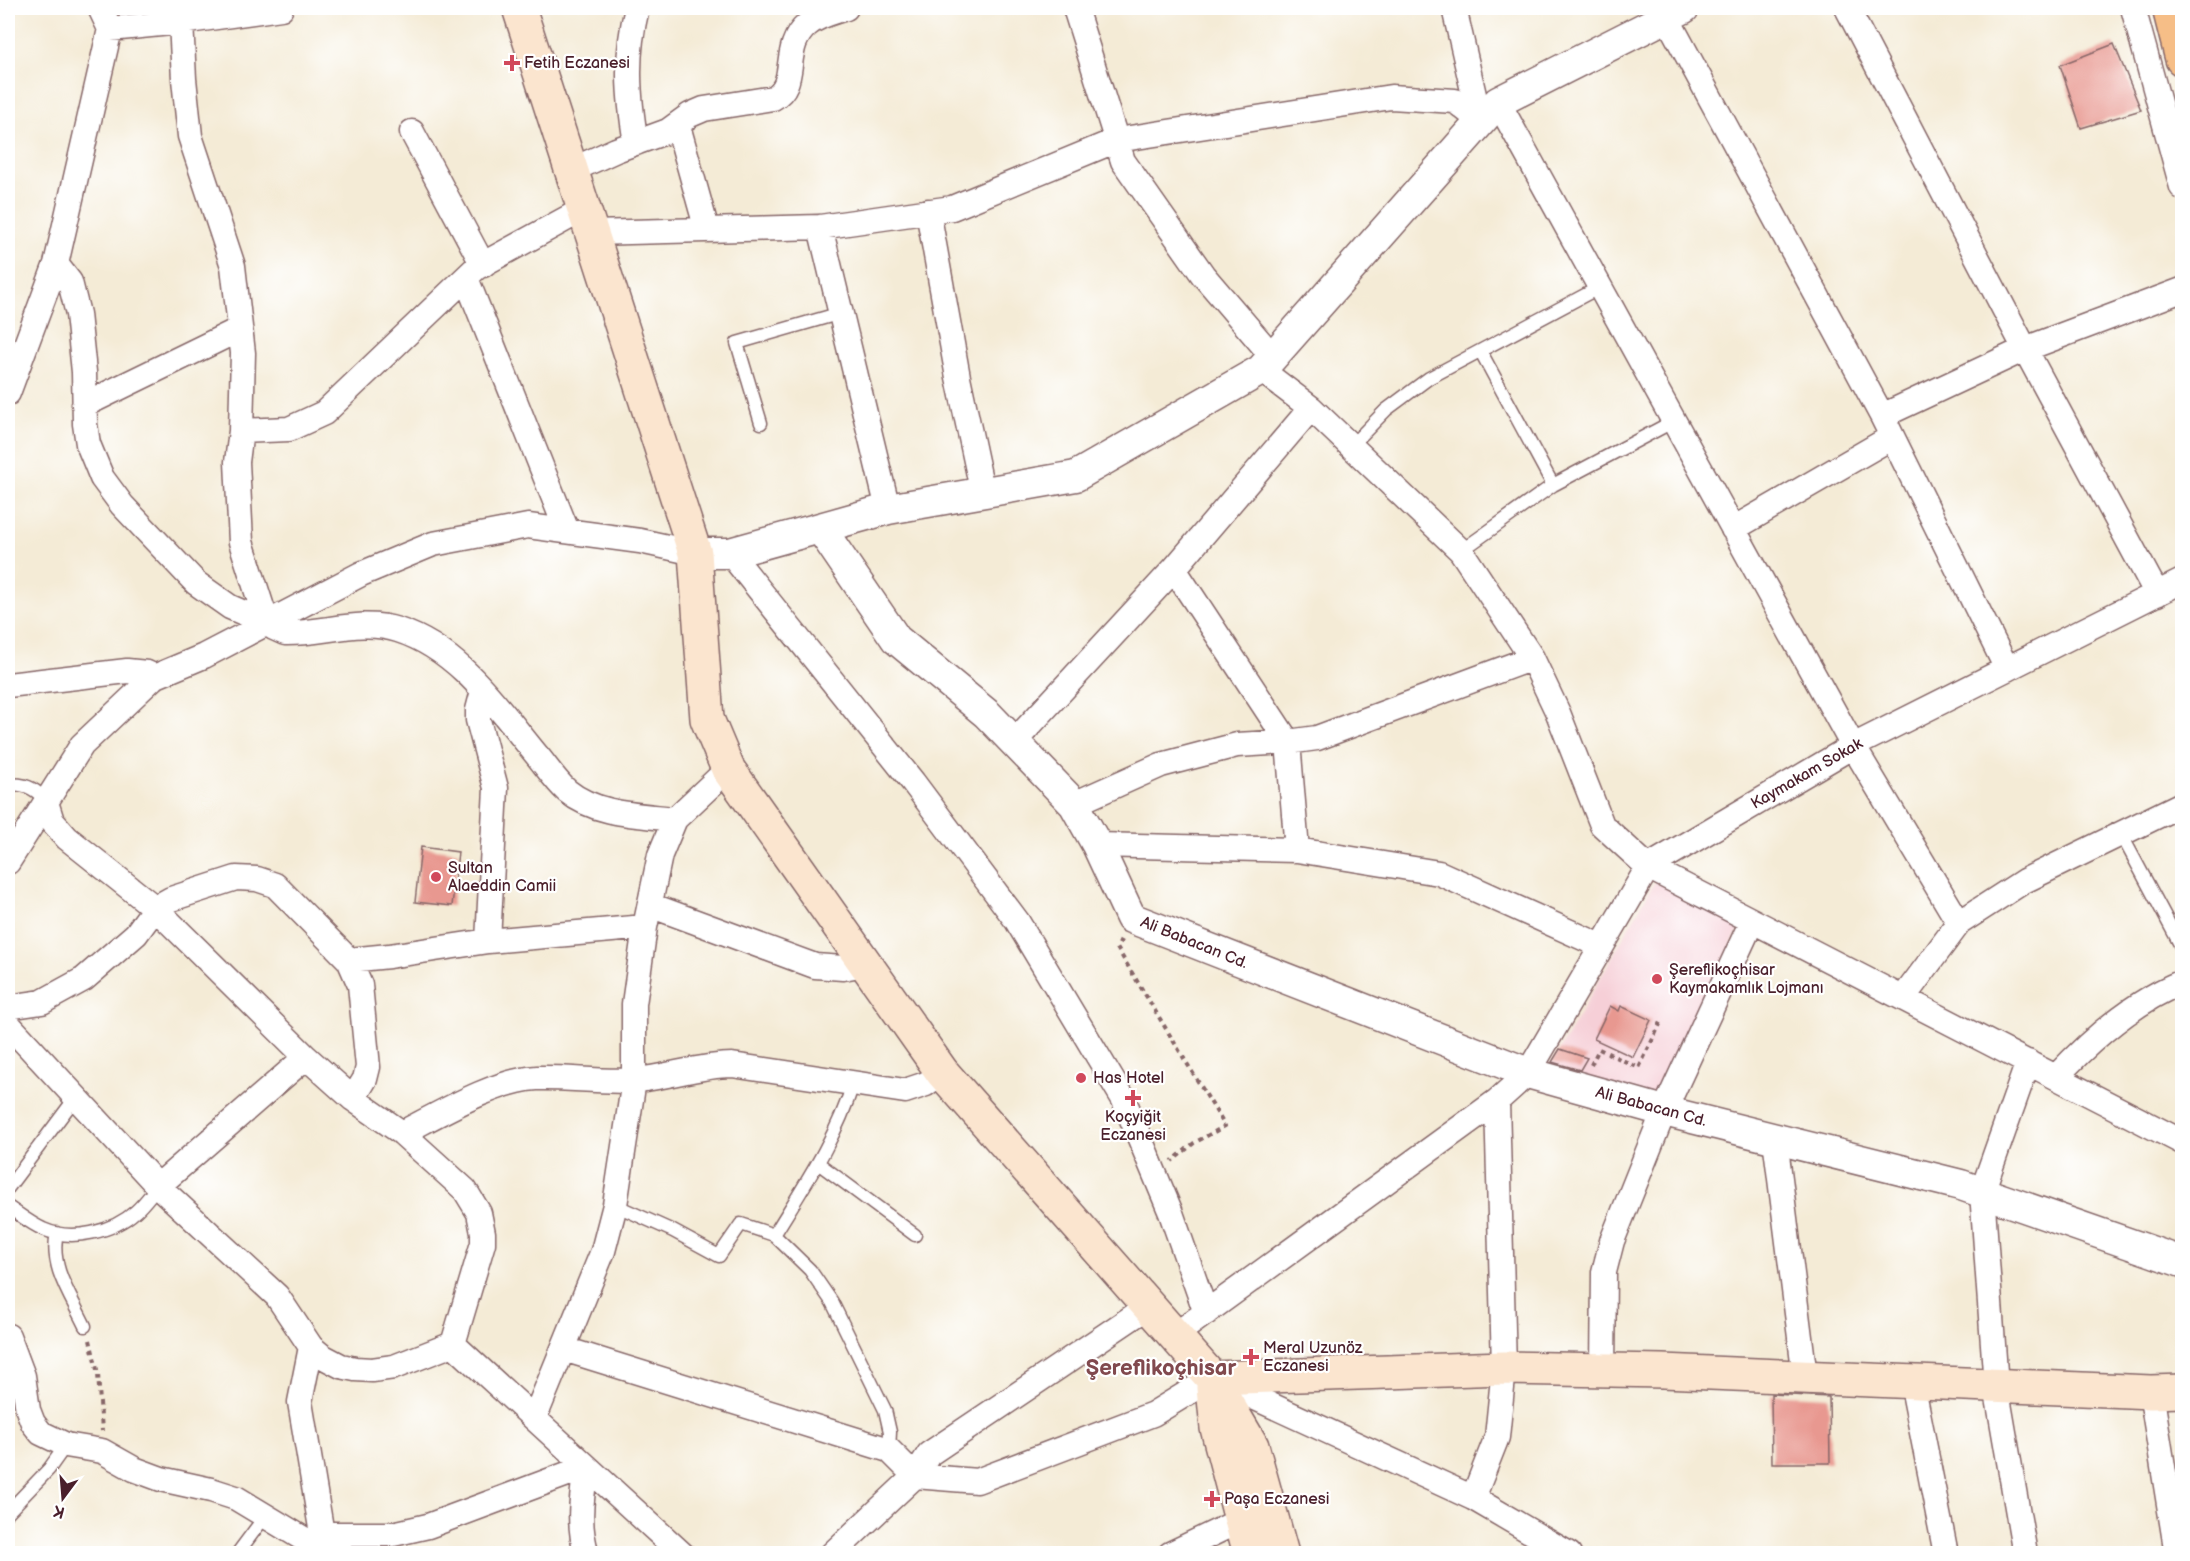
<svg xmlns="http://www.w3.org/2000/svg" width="2190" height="1561" font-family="'Balsamiq Sans',sans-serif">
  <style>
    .built { fill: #f6cfd7 }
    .building { fill: #e89890 }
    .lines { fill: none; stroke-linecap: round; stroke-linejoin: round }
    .service-casing { stroke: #866667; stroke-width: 15 }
    .minor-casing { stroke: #866667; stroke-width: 27 }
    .tertiary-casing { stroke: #866667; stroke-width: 33 }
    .secondary-casing { stroke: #866667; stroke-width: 36 }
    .trunk-casing { stroke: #866667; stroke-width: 36 }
    .path { stroke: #866667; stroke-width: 4; stroke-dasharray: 4.5 4.5; stroke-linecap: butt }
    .service { stroke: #fff; stroke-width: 12 }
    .minor { stroke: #fff; stroke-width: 24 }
    .tertiary { stroke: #fff; stroke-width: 30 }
    .secondary { stroke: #fbe5cf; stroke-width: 33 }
    .trunk { stroke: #f6be87; stroke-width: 33 }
    .poi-dot { fill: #d1495b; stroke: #fff; stroke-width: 2 }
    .labels { text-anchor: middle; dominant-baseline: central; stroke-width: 4.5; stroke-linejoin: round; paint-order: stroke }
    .poi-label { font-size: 16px; fill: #4a1f2b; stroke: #fff; text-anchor: start }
    .street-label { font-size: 16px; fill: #4a1f2b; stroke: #fff }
    .district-label { font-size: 22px; font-weight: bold; fill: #81494e; stroke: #fff }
  </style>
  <rect width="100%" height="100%" fill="#fff"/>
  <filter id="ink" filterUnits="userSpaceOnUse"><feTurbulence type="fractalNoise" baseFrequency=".0167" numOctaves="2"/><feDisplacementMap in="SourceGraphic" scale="12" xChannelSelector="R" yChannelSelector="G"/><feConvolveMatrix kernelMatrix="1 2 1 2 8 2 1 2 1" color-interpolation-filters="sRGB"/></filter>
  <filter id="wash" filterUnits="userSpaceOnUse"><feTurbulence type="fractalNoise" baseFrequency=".008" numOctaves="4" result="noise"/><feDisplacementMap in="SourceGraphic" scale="24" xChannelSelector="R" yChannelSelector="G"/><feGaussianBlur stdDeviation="1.35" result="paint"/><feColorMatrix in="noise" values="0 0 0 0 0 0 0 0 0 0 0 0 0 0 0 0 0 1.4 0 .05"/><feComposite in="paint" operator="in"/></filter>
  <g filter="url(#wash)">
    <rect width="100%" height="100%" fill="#f4ebd6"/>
    <path class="built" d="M1655,881L1741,925L1658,1100L1550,1066Z"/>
    <g id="blocks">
      <path class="building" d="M2114,44L2141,110L2081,128L2060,65Z
        M421,847L458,852L452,906L415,902Z
        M1610,1006L1619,1011L1621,1006L1651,1020L1633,1057L1594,1039Z
        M1560,1049L1587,1058L1580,1070L1552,1062Z
        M1771,1394L1829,1397L1830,1463H1772Z"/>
    </g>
  </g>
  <g filter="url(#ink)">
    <use href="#blocks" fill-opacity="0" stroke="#866667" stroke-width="1.5"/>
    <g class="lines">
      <g class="service-casing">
        <path id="service" d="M1481,352L1553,485
          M761,423L737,343L841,313
          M1351,446L1386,410L1429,378L1600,287
          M1461,551L1553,485L1674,421
          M8,785C24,783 37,789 46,802
          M2121,834L2182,948
          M818,1163L915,1235
          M8,1188L76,1097
          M615,1205L673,1231L719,1256L741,1224L774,1235C804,1186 836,1139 853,1084
          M8,1207C19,1214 31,1224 43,1229C72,1242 113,1232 136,1211C144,1204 151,1194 158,1186
          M57,1233C49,1267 71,1296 85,1326
          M774,1235L810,1270L832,1302L885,1410L890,1432L889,1450
          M8,1512L49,1469L66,1445
          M237,1554L266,1515"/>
      </g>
      <g class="minor-casing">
        <path id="minor" d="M183,8L181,22L184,79L190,136L233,266L243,353L241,431L237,462L241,542L267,623
          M1075,8L1123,161L1203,275L1273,357
          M1454,8L1480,121
          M1847,8L2025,349L2157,594
          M2133,8L2182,187
          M1666,16L1882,416L2007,669
          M110,29L181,22L281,8
          M1498,102L1853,746L1959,923
          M678,126L707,230
          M412,132L483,265
          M636,143C628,95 625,56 637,8
          M572,170L616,150L668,131L690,115L704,109L773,98C800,84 780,48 807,25C817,16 834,12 846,8
          M928,211L958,377L983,494
          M820,227L888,509
          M592,233L820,227L952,208L1117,140L1391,97L1455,101L1480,121
          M56,264L70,282L78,314L84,372L85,424L88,444L102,478L122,505L196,583L230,607L267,623L274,628L285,633C322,634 361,618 398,630C461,650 499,710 540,759C548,769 557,782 567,791C596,815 639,815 675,819
          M466,278L567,531
          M1261,370L1311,408L1461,551L1532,658L1558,713L1602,825L1648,867L2182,1142
          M8,393L56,264L110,29L100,8
          M84,405L240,329
          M1882,416L2025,349L2182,290
          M241,431L289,429L324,413L476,268L584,209
          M1733,529L1892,437
          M730,553L913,782L1017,921L1123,1098L1171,1213L1206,1313
          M1174,569L1288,742L1297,850
          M8,685L127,671L147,673L154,677
          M483,691L478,710V720L496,788L488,941
          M1014,742L1174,569L1311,408
          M46,802L52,821L67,838L155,908L306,1057L353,1099L402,1133L465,1190L479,1213L483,1233V1243L453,1344
          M1074,804L1161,765L1237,745L1288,742L1317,738L1532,658
          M1097,845L1297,850L1439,873L1601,946
          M8,862L82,745L154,677L204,656L361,574L433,544L528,526L640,541L695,553
          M650,905L815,966L843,968L865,964
          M349,960L389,956L488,941L645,927
          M1903,998L1959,923L2024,881L2182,804
          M8,1007L42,1002L84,979L136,934L155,908L171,899L236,878L257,879L275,885L349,960L360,985L368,1067L365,1079L353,1099
          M8,1024L158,1186L277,1296L311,1347L322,1356L341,1366L355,1369L372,1370L394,1367L453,1344
          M2056,1077C2092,1038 2133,1002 2182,982
          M402,1133C439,1114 496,1080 537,1078C570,1077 604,1083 637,1080C669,1077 700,1065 732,1065L905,1091L926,1084L942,1072
          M1775,1139L1805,1377
          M158,1186L306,1057
          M1175,1335L1497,1101
          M8,1336L23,1376L28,1410L33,1423L41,1433L66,1445L102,1451L134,1469L161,1479L211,1490L236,1498L312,1544L326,1548
          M453,1344L682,1554
          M311,1347L300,1402L322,1534L327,1549
          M564,1349L889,1450L915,1476L977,1481L1153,1414L1212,1378L1473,1498L1569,1554
          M1603,1370L1604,1272L1612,1241L1664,1111L1752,921
          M1912,1382L1946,1554
          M2151,1392L2177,1554
          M535,1417L603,1251L615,1205L634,1080V1004L645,927L660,855L675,819L728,769
          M1473,1498L1497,1437L1504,1368L1497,1101L1528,1073L1648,867L1853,746L2182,581
          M322,1534H393L428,1526L586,1467C582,1496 577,1525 587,1554
          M832,1554L915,1476L929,1454L1149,1306
          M1170,1554L1241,1520
          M2025,1554L1996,1386L1982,1192L2028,1062"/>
      </g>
      <g class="tertiary-casing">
        <path id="tertiary" d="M821,529L896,639L987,714L1074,804L1097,845L1131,918L1528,1073L1664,1111L1961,1185L2182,1262
          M695,553H730L888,509L1076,476L1261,370L1498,102L1684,8"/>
      </g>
      <g class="secondary-casing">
        <path id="secondary" d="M519,8L695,553L707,719L728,769L942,1072L1212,1378L1252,1446L1282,1554
          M1212,1378L1504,1368L1663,1371L2151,1392L2182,1391
          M1213,1388L1217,1428L1250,1554"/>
      </g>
      <g class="trunk-casing">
        <path id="trunk" d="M2169,8L2182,59"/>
      </g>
      <path class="path" d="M1121,940L1117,948L1225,1126L1194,1143L1172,1161
        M1591,1065L1599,1049L1639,1068L1662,1020
        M90,1340L98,1374L102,1431"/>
      <use href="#service" class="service"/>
      <use href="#minor" class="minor"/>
      <use href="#tertiary" class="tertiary"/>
      <use href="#secondary" class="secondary"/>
      <use href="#trunk" class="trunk"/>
    </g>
  </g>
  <g class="poi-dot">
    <path d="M509 54h6v6h6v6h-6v6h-6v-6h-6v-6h6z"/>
    <circle cx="436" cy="877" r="6"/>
    <circle cx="1657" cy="979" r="6"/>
    <circle cx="1081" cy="1078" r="6"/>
    <path d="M1130 1089h6v6h6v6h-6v6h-6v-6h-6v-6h6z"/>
    <path d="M1248 1348h6v6h6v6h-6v6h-6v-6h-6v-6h6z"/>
    <path d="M1209 1490h6v6h6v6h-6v6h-6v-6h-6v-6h6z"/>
  </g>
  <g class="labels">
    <g class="poi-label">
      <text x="524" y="63">Fetih Eczanesi</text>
      <text x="448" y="868">Sultan<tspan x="448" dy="18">Alaeddin Camii</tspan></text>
      <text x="1669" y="970">Şereflikoçhisar<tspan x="1669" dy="18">Kaymakamlık Lojmanı</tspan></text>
      <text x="1093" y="1078">Has Hotel</text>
      <text x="1133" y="1117" text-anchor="middle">Koçyiğit<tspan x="1133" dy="18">Eczanesi</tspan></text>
      <text x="1263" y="1348">Meral Uzunöz<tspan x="1263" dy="18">Eczanesi</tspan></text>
      <text x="1224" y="1499">Paşa Eczanesi</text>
    </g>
    <g class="street-label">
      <text transform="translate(1807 774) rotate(-30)">Kaymakam Sokak</text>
      <text transform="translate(1194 943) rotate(22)">Ali Babacan Cd.</text>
      <text transform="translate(1651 1107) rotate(15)">Ali Babacan Cd.</text>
    </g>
    <g class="district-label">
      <text x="1161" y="1368">Şereflikoçhisar</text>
    </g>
  </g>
  <rect width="2190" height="1561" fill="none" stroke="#fff" stroke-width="30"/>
  <g transform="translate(63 1498) rotate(196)" stroke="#ffffff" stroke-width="4.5" paint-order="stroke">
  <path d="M0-4.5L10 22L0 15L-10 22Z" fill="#4a1f2b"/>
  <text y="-9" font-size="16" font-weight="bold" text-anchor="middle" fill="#4a1f2b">K</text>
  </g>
</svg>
